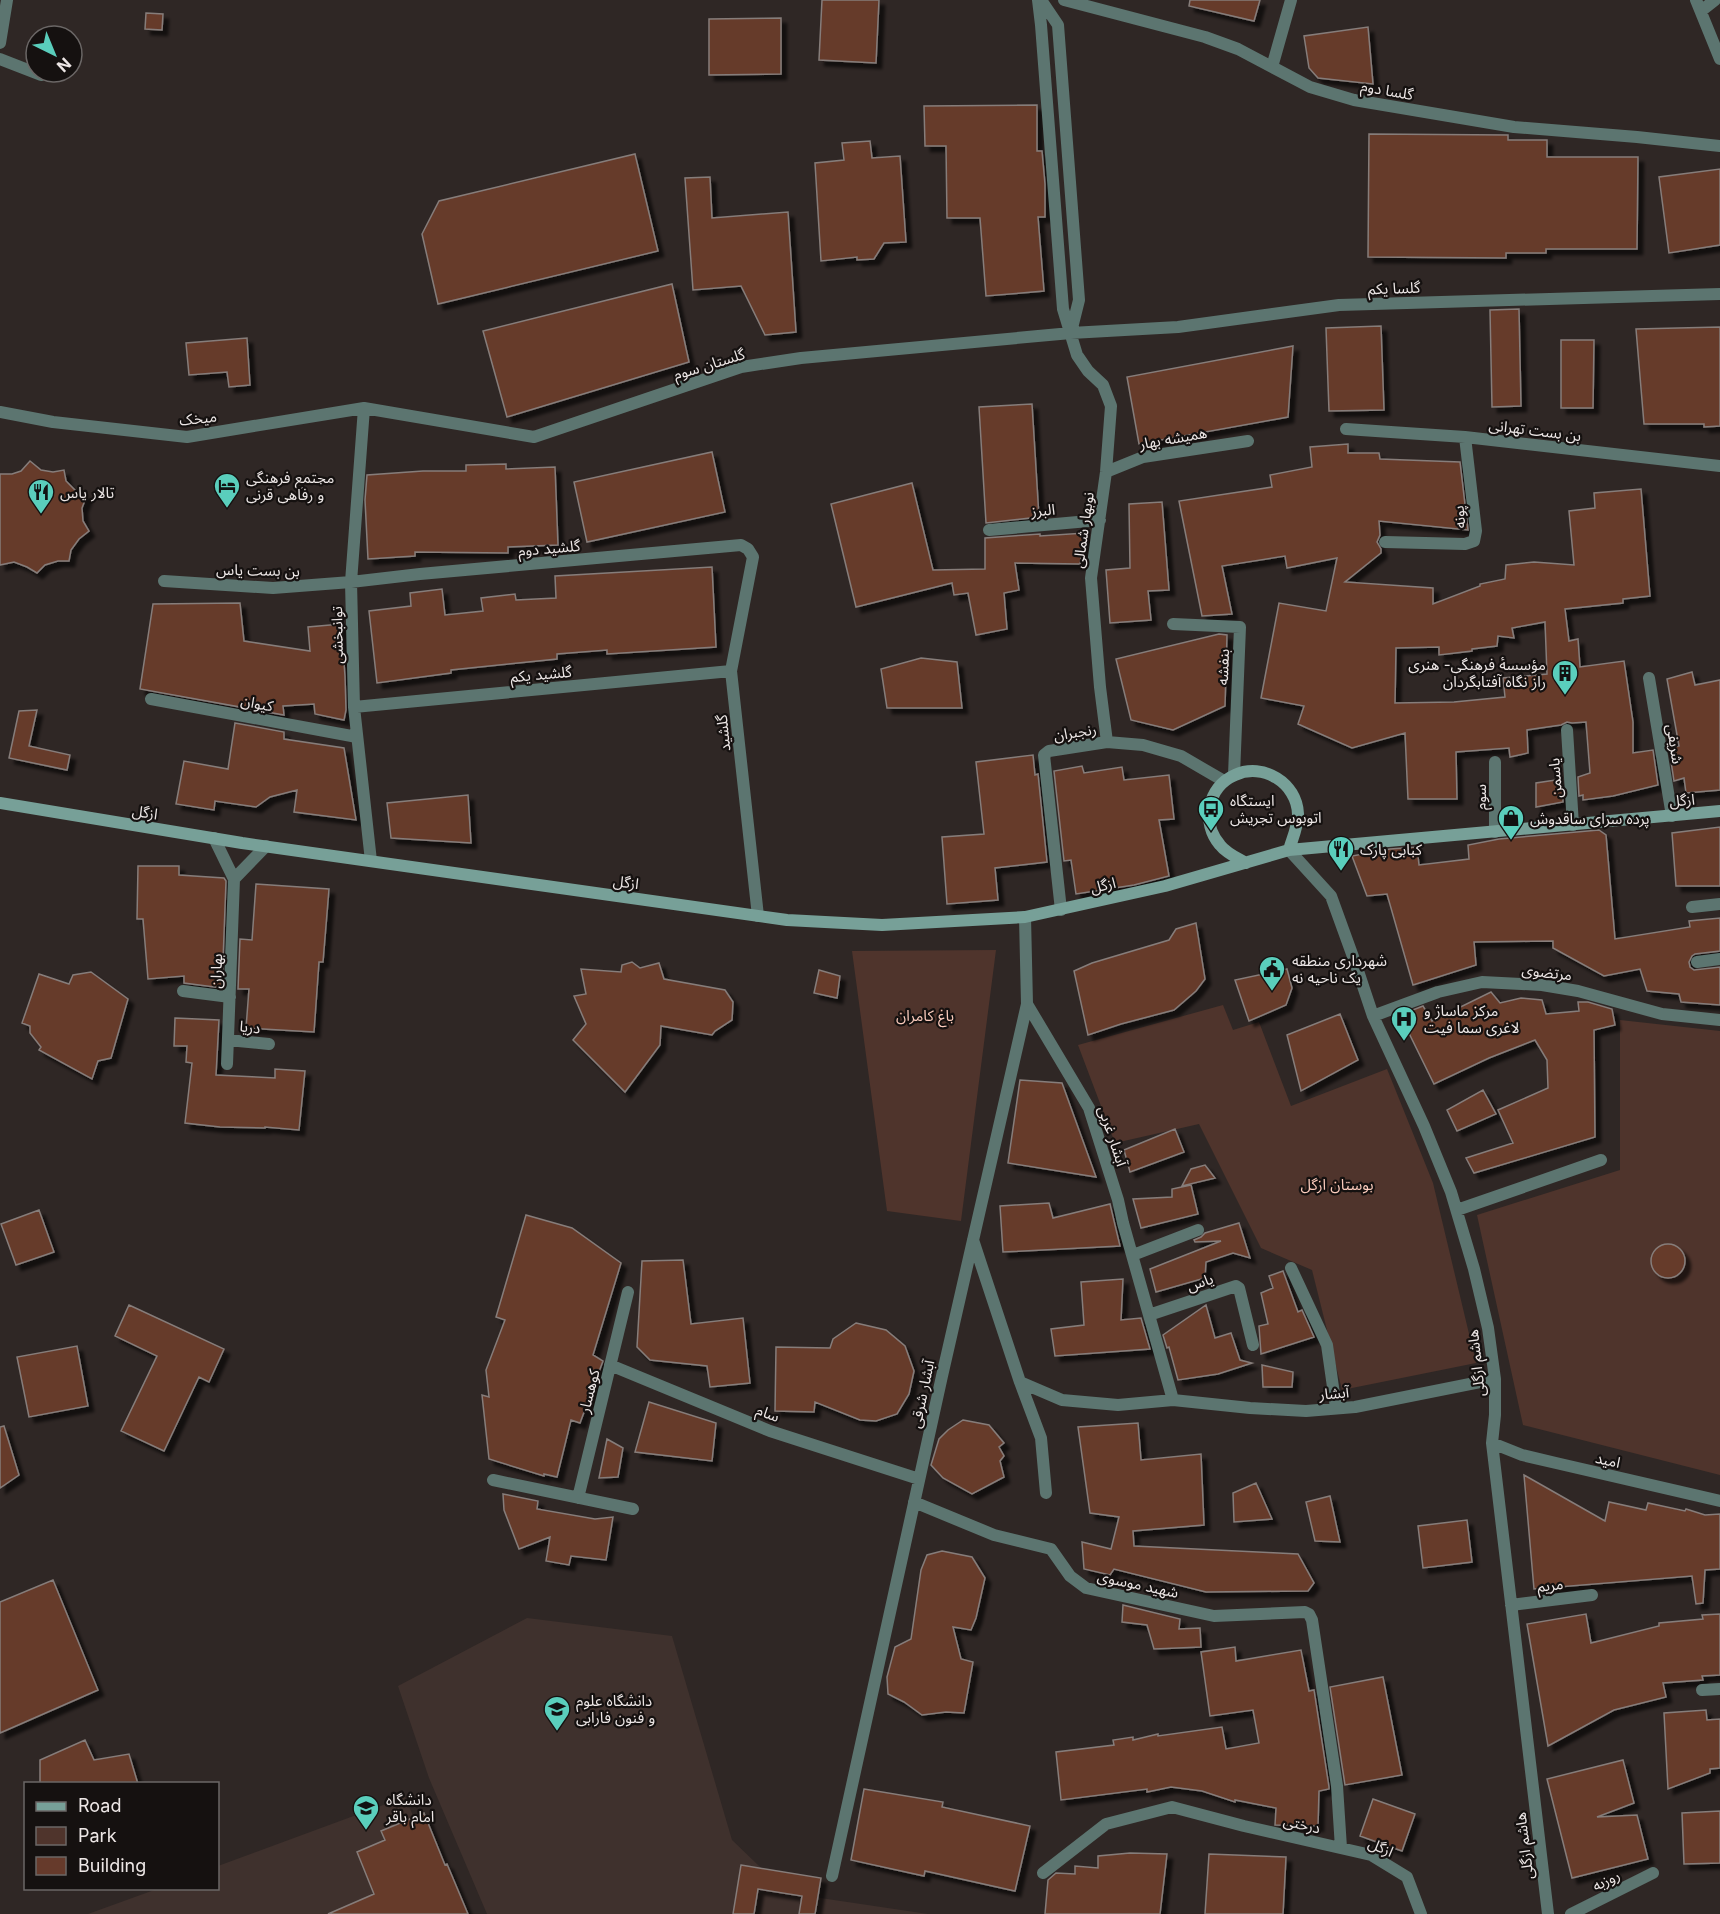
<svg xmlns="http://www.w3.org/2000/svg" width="1720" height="1914" font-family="Inter,'Noto Sans Arabic',sans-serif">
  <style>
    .built { fill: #3f312d }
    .green { fill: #4f342c }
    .building { fill: #663a2b; stroke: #867d7a; stroke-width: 1.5; fill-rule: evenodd; filter: url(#shadow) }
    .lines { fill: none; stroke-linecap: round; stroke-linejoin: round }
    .minor { stroke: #5c7570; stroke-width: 12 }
    .secondary { stroke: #77a098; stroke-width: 12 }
    .labels { text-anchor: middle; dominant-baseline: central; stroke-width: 4.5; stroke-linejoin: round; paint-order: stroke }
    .street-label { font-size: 15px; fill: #ede7e6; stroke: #151110 }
    .poi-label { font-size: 15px; fill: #ede7e6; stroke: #151110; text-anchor: start }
    .park-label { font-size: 15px; fill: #fcccbd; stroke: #151110 }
  </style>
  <defs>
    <filter id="shadow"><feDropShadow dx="5.5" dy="5.5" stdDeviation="1.5" flood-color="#0009"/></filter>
  </defs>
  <rect width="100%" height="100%" fill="#2f2725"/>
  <path class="built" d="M527,1618L672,1636L732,1840L787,1893L928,1914H487L429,1778L398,1686Z
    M405,1797L455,1914H88L157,1889L218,1888V1866Z"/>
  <path class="green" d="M996,950L961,1221L887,1211L852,951Z
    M1223,1005L1233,1030L1259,1022L1291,1106L1387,1069L1433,1183L1476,1363L1342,1390L1312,1270L1261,1248L1199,1124L1115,1143L1078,1045Z
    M1620,1020L1720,1031V1475L1523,1425L1477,1215L1620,1170Z"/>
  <path class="building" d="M822,0H879L876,63L819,60Z
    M1190,0H1260L1254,21L1189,6Z
    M146,13L163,14L162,30L145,29Z
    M781,18V74L709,75V19Z
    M1368,27L1373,84L1318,78L1309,68L1304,36Z
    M1037,105V151H1042L1045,184V217H1038L1044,291L986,296L980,218H947L946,146H925L924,106Z
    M1369,134L1508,135V140H1547V157H1638L1637,249H1546V253H1506V258L1368,257Z
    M870,141L872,158L900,156L906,242L884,243L874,259L857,260V257L821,261L815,163L844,160L842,143Z
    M635,154L658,251L438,304L422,234L439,201Z
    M1720,169V245L1669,253L1659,177Z
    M710,177L712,218L788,212L796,332L765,335L741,286L693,290L685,178Z
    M672,284L689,362L507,417L483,331Z
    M1519,309L1521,406L1492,407L1490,310Z
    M1381,326L1384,410L1329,411L1326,328Z
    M1720,327V426L1704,427V424H1644L1636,329Z
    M247,338L250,385L229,387L227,372L189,375L186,343Z
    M1561,340H1594L1593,408H1561Z
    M1293,346L1288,417L1139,444L1127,377Z
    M1032,404L1039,517L986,523L979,407Z
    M1348,444V453H1379L1380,459L1460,462L1468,530L1379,521L1380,535L1377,542L1381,549V553L1345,582L1433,588V604L1480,586V584L1505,579L1506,565L1534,562L1574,565L1569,511L1595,508L1594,493L1641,489L1650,596L1623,599V603L1565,609L1569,641L1578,639L1580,667L1624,661L1633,722V753L1653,750L1658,785L1613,796L1583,800V795L1579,796L1578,777L1590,773L1586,722L1572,723L1567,722L1561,725L1527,730L1528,753L1510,757L1509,748L1456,752L1457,799H1408L1405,733L1352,748L1298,724L1304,706L1261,698L1279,603L1326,611L1337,558L1287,568L1285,556L1222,566L1232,614L1202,616L1179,501L1272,487L1270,475L1312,467L1310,447ZM1545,622L1547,674L1503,678L1505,697L1454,702L1395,703L1396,648L1439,647V655L1472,651V649L1497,646L1498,636L1514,638L1512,628Z
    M712,452L725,512L587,542L574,482Z
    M30,461L41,470L53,472L64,470L66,481L76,491L87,495L82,508L83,521L89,531L79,539L71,550L69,561H58L45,565L37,573L27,567L14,562L0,565V474H12L21,471Z
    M506,464V469L555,467L558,545L508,547V553L415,552V556L368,559L365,500L367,475L423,471H466V465Z
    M912,483L933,570L985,569V538L1040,534V536L1085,533L1080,564L1015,563L1019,590L1004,593L1007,629L976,635L968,593L954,595L952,583L856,607L831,504Z
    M1162,502L1169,590L1148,591L1151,620L1110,623L1106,570L1130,568L1129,504Z
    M712,567L716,647L607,654V650L557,654V659L451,670V673L377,683L369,611L411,606L410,593L442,589L445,615L483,611L481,598L515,594L516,600L556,598L555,576Z
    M240,603L244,641L310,651L308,627L341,624L345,676L346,710L344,720L315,714L314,704L283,706L284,715L140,689L153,604Z
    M1219,634L1227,635L1225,706L1173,730L1131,720L1116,659Z
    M921,658L957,662L962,708H887L881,669Z
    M1692,672L1695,685L1720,680V790L1686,793L1684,778L1674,781L1669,748L1679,746L1667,679Z
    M37,710L29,746L70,755L67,770L9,758L19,711Z
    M235,723L284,732V739L344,748L356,820L294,812L297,790L270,797L256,807L215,801L214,810L176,804L184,761L228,769Z
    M1033,755L1035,775L1038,774L1047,862L995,868L998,900L947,904L942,837L984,834L976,762Z
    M1082,766L1084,773L1122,767L1124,780L1169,775L1174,819L1159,820L1169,876L1134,885L1076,894L1071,860L1064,861L1054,771Z
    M1562,779L1563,802L1536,807V783Z
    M468,795L471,843L391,838L387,803Z
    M1720,827V886H1676L1672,833Z
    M1599,830L1606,835L1615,939L1690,927L1689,921L1720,918V951L1695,954L1692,956L1689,962L1690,967L1694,970L1720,967V1005L1681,1002L1679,994L1647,991L1640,969L1604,976L1553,948V941L1474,942L1476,965L1413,985L1387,894L1367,896L1352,856L1390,849L1417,847L1419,865L1469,859L1468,845L1499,839Z
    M138,866H179V875L224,878L226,881L222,988L184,983V976L148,979L143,919H137Z
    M256,884L329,889L323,962H319L314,1032L246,1028L249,989H238L240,939L252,940Z
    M1196,923L1205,979L1196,991L1174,1010L1121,1024L1088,1035L1074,971L1092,963L1169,940L1176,929Z
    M632,962L640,968L659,963L664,979L725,990L733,1002L732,1020L715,1031L712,1035L661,1026L660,1045L625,1092L573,1040L586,1024L574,996L586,994L581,969L621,972L622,965Z
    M1287,969L1292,988L1286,1005L1249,1021L1235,980Z
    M819,970L840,976L837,998L814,993Z
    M91,972L128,999L111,1058L98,1061L92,1079L39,1050L41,1047L30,1033V1026L22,1023L39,974L69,984L73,975Z
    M1491,992L1500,1003L1521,998L1542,1000L1546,1014L1579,1011L1578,1002H1588L1612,1009L1615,1025L1594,1030L1595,1137L1474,1173L1466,1158L1513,1143L1498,1110L1548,1088L1547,1060L1535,1040L1489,1058L1434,1084L1402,1019L1405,1013L1423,1006L1432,1021Z
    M1340,1014L1358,1060L1301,1091L1287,1035Z
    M175,1018L219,1020L216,1075L275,1078V1069L305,1071L299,1130L265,1127V1128L220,1127L185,1123L192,1063L186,1062L187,1046H174Z
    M1020,1080L1062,1083L1096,1177L1008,1163Z
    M1483,1090L1496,1114L1457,1131L1447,1110Z
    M1175,1129L1184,1152L1130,1172L1124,1150Z
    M1205,1165L1215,1178L1182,1186L1191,1169Z
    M1191,1185L1198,1214L1141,1228L1133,1199L1172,1197V1189Z
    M1049,1203L1053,1218L1110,1204L1120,1246L1003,1252L1000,1206Z
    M39,1210L54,1252L16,1265L1,1224Z
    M526,1215L572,1228L621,1263L593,1355L603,1361L580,1423L571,1420L557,1477L544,1474V1476L489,1459L482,1395L489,1397L486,1370L505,1320L496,1317Z
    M1239,1223L1250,1258L1233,1253L1206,1262L1205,1278L1156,1292L1150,1269L1221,1241L1195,1242L1194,1240L1201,1237L1205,1233Z
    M1651 1261a17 17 0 1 1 34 0a17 17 0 1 1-34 0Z
    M683,1260L691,1324L743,1318L750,1383L710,1387L707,1366L650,1360L637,1347L642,1261Z
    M1283,1271L1298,1312L1302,1310L1314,1337L1261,1354L1259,1326L1268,1324L1261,1293L1273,1288L1269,1276Z
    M1123,1279L1121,1320L1141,1318L1150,1349L1055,1356L1051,1329L1084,1325L1081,1282Z
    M129,1305L224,1349L209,1382L199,1377L164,1451L121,1431L157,1356L115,1336Z
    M1206,1305L1215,1338L1231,1333L1240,1360L1252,1363L1218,1374L1178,1380L1169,1347L1167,1348L1163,1335Z
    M856,1323L886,1330L905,1346L914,1371L909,1394L897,1414L876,1421L860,1420L815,1402L814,1412L775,1411L776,1347L830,1348L833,1339Z
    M77,1346L88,1406L29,1417L17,1357Z
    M1262,1365L1293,1372L1292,1387H1263Z
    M649,1402L716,1423L712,1461L635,1452Z
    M963,1420L989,1425L1004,1443L999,1447L1004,1456L1000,1461L1004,1477L972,1494L943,1478L931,1465L939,1439L948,1430Z
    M1138,1423L1141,1460L1201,1454L1204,1525L1133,1531L1134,1546L1298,1554L1314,1583L1308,1591L1206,1592L1114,1569L1110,1575L1084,1569L1082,1542L1111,1549L1119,1517L1090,1513L1078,1427Z
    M4,1426L19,1475L0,1488V1427Z
    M607,1439L623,1448L618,1477L599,1478Z
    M1524,1475L1605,1521L1609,1502L1646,1510L1648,1503L1685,1511L1686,1509L1705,1515L1720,1514V1569L1705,1570L1703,1603L1696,1604L1692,1576L1534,1589Z
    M1256,1483L1272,1519L1234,1522L1233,1493Z
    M503,1494L538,1501L537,1509L595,1519L613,1517L606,1560L571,1556L569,1565L546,1561L550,1537L519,1549L504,1510Z
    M1330,1496L1340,1542L1315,1541L1306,1502Z
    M1467,1520L1472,1562L1423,1568L1418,1526Z
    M942,1551L972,1557L985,1578L976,1618L971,1630L953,1627L961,1659L973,1662L964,1713L946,1712L922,1715L904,1702L888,1694L887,1677L895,1647L911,1639L921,1570L927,1555Z
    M53,1580L98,1690L0,1733V1602Z
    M1123,1605L1180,1619L1179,1629L1200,1628L1201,1647L1154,1649L1147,1625L1122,1622Z
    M1586,1614L1591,1643L1659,1626V1623L1703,1619L1702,1615L1720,1614V1675L1702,1676L1703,1680L1663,1683L1666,1697L1614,1710L1548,1746L1527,1624Z
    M1235,1647L1236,1661L1301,1650L1309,1691L1314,1690L1329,1787V1789L1319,1791L1318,1826L1275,1825L1276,1808L1235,1800V1802L1202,1791L1171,1787L1147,1792V1789L1061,1800L1056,1752L1114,1745L1113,1740L1133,1737V1740L1158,1734V1736L1222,1727L1226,1749L1259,1743L1253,1710L1210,1716L1201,1652Z
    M1383,1677L1402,1775L1345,1785L1330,1687Z
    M1706,1710L1707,1720L1720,1719V1768L1710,1769V1773L1668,1789L1664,1713Z
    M85,1740L94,1760L129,1754L138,1784H40V1760Z
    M1623,1760L1634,1803L1597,1817L1637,1815L1648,1859L1572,1878L1547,1779Z
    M864,1789L943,1802L942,1807L1030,1826L1015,1891L925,1871L924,1876L851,1860Z
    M1373,1799L1415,1814L1402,1851L1360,1836Z
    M1720,1811V1863L1684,1864L1682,1813Z
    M424,1813L445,1865L447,1864L468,1914H328L374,1894L357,1852L385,1840L381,1831Z
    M1130,1853L1167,1854L1160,1914H1045L1048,1880L1056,1873L1075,1874V1866L1098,1868V1856Z
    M1209,1854L1286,1857L1283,1914H1205Z
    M741,1865L821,1878L815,1914H799L802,1896L758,1889L754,1914H733Z"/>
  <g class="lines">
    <path class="minor" d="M1038,0L1041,25L1063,309L1077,355L1088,371L1103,385L1111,406L1106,472L1091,578L1100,687L1107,742
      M1041,0L1058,25L1079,300L1071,332
      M1064,0L1205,37L1238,49L1310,87L1354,100L1514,127L1637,137L1720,146
      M1696,0L1720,59
      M1701,11L1715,0
      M0,43L7,0
      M0,59L41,75
      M1272,67L1291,0
      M364,408L351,582L354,707L371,861
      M0,412L53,422L187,437L364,408L534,437L741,367L801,358L1071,333L1178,327L1339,305L1720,294
      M1346,429L1465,437L1720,466
      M1106,472L1143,457L1248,441
      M989,530L1100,520
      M1385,542L1465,544L1474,541L1476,531L1465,437
      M164,581L273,588L351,582L420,574L741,545L748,549L753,557L731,671L758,916
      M1173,624L1240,627L1234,775
      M1649,678L1672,816
      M151,699L357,737
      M354,707L731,671
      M1567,730L1573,825
      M1495,762V832
      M214,838L234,879L266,846
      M1289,850L1331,896L1356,965L1373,1016L1424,1126L1451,1192L1474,1269L1488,1328L1495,1379V1415L1492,1443L1548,1914
      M1692,907L1720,904
      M1061,910L1044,755L1049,751L1107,742L1143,745L1181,756L1224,781
      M1697,962L1720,959
      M183,991L230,997
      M1027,1004L1089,1108L1118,1200L1123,1223L1173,1400
      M1373,1016L1438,992L1482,982L1542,985L1578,991L1662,1014L1720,1020
      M228,1040L269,1044
      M227,1064L234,879
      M1457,1210L1601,1160
      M973,1240L1020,1382L1062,1400L1118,1405L1173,1400L1250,1408L1306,1411L1355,1407L1495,1379
      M1133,1255L1198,1230
      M1291,1268L1327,1345L1336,1408
      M1149,1315L1236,1286L1239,1288L1253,1345
      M610,1365L770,1431L919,1479
      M1020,1382L1041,1438L1046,1493
      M1492,1443L1522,1455L1556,1463L1720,1501
      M493,1480L633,1509
      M578,1498L628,1292
      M914,1502L994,1535L1051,1549L1070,1576L1086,1588L1214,1616L1305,1612L1309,1614L1312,1620L1337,1786L1341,1848
      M1511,1605L1592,1595
      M1702,1690L1720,1689
      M1043,1873L1106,1824L1172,1807L1244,1826L1371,1855L1407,1877L1421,1914
      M832,1876L942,1376L1027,1004L1025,917
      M1571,1914L1653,1873"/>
    <path class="secondary" d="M0,803L242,843L787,920L882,925L1025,917L1165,886L1289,850L1720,811
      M1246,863C1237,858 1226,853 1220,845C1201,823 1207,787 1235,775C1263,762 1297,783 1298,814C1298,827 1292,839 1289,850"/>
  </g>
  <defs>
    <g id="hotel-pin" transform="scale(1.35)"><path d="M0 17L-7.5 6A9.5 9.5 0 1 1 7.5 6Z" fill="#5acebc" stroke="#151110"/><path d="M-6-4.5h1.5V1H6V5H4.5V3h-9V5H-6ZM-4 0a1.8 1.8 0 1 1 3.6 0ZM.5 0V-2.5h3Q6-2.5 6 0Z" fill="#111"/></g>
    <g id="restaurant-pin" transform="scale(1.35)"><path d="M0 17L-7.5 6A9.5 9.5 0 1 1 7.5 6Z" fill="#5acebc" stroke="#151110"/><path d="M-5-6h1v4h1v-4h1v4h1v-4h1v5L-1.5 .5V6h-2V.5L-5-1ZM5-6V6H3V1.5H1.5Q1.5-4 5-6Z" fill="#111"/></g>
    <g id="building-pin" transform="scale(1.35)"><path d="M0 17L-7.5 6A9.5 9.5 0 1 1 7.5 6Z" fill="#5acebc" stroke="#151110"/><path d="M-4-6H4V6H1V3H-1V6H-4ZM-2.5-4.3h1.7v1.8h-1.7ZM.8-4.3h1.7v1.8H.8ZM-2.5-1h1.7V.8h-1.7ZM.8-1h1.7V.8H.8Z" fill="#111"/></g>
    <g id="bus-pin" transform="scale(1.35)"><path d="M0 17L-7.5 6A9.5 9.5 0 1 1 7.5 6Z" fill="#5acebc" stroke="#151110"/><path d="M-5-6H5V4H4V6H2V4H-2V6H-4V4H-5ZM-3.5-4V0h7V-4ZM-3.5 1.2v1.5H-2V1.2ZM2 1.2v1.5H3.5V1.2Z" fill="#111"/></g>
    <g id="shop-pin" transform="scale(1.35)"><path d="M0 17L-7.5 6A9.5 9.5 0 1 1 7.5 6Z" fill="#5acebc" stroke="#151110"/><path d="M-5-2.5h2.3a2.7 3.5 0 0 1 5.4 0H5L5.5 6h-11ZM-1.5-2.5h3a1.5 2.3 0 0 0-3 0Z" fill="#111"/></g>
    <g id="civic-pin" transform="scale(1.35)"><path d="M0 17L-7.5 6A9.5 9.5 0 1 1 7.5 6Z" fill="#5acebc" stroke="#151110"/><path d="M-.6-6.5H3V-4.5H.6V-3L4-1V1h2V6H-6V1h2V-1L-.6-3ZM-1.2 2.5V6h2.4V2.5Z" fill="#111"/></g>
    <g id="hospital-pin" transform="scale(1.35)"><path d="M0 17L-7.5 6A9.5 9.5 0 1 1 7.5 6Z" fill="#5acebc" stroke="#151110"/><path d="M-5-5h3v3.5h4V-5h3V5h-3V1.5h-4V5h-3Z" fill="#111"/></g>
    <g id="university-pin" transform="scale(1.35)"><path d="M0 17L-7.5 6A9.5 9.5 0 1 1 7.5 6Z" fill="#5acebc" stroke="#151110"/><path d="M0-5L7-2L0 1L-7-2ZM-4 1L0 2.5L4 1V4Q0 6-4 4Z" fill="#111"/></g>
  </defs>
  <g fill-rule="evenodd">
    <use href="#hotel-pin" x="227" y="486"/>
    <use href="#restaurant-pin" x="41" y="492"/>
    <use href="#building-pin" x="1565" y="673"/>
    <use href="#bus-pin" x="1211" y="809"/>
    <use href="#shop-pin" x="1511" y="818"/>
    <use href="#restaurant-pin" x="1341" y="849"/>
    <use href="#civic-pin" x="1272" y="969"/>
    <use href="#hospital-pin" x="1404" y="1019"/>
    <use href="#university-pin" x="557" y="1709"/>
    <use href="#university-pin" x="366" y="1808"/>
  </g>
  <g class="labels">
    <g class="street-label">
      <text transform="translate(1387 90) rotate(10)">گلسا دوم</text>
      <text transform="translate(1394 288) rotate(-2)">گلسا يكم</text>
      <text transform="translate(709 364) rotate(-17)">گلستان سوم</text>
      <text transform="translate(198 418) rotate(-6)">میخک</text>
      <text transform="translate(1535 430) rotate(7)">بن بست تهرانی</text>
      <text transform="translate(1173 438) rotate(-10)">همیشه بهار</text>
      <text transform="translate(1043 510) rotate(-5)">البرز</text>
      <text transform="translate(1459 517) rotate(-95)">پونه</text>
      <text transform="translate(1083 530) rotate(-82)">نوبهار شمالی</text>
      <text transform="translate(549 548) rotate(-5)">گلشيد دوم</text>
      <text transform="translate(258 570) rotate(1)">بن بست یاس</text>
      <text transform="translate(337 635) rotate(-91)">توانبخشی</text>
      <text transform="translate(1223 667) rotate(-88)">بنفشه</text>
      <text transform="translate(541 674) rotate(-5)">گلشيد يكم</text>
      <text transform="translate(257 703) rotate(11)">کیوان</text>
      <text transform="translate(1075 732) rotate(-9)">رنجبران</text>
      <text transform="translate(723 733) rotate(-96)">گلشید</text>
      <text transform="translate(1675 744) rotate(81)">شریفی</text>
      <text transform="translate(1555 778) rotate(-94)">یاسمن</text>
      <text transform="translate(1480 797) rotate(-90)">سوم</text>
      <text transform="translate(1682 800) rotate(-5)">ازگل</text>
      <text transform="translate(145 812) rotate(9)">ازگل</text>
      <text transform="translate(626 882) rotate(8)">ازگل</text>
      <text transform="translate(1103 885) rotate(-13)">ازگل</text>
      <text transform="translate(216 971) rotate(-88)">بهاران</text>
      <text transform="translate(1547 972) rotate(7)">مرتضوی</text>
      <text transform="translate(250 1027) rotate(6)">دریا</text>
      <text transform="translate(1113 1136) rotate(72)">آبشار غربی</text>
      <text transform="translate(1200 1282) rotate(-19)">یاس</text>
      <text transform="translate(1476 1363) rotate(-96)">هاشم ازگلی</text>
      <text transform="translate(589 1391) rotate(-76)">کوهسار</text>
      <text transform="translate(1334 1393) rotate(-5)">آبشار</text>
      <text transform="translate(922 1394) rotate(-78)">آبشار شرقی</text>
      <text transform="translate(768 1413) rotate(21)">سام</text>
      <text transform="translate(1608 1460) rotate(13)">امید</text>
      <text transform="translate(1138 1584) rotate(12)">شهید موسوی</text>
      <text transform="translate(1550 1585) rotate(-7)">مریم</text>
      <text transform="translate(1302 1824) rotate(13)">درختی</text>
      <text transform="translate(1524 1846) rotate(-97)">هاشم ازگلی</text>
      <text transform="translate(1381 1847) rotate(24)">ازگل</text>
      <text transform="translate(1606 1880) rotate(-27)">روزبه</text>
    </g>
    <g class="poi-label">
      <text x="246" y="477">مجتمع فرهنگی<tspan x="246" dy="17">و رفاهی قرنی</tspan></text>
      <text x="60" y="492">تالار یاس</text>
      <text x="1546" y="664" text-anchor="end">مؤسسۀ فرهنگی- هنری<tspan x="1546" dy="17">راز نگاه آفتابگردان</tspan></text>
      <text x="1230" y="800">ایستگاه<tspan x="1230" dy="17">اتوبوس تجریش</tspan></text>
      <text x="1530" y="818">پرده سرای ساقدوش</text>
      <text x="1360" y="849">کبابی پارک</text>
      <text x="1292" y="960">شهرداری منطقه<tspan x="1292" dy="17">یک ناحیه نه</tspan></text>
      <text x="1424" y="1010">مرکز ماساژ و<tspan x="1424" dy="17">لاغری سما فیت</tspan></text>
      <text x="576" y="1700">دانشگاه علوم<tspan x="576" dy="17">و فنون فارابی</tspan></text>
      <text x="386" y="1799">دانشگاه<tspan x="386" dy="17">امام باقر</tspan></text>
    </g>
    <g class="park-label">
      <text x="925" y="1015">باغ کامران</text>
      <text x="1337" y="1184">بوستان ازگل</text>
    </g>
  </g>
  <rect x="24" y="1782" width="195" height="108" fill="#151110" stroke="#6b6766" stroke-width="1.5"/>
  <rect x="36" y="1802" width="30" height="9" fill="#77a098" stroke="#6b6766" stroke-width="1.5"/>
  <text x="78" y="1812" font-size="18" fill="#ede7e6">Road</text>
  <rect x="36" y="1827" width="30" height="18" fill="#4f342c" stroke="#6b6766" stroke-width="1.5"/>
  <text x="78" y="1842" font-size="18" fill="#ede7e6">Park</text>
  <rect x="36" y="1857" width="30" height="18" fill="#663a2b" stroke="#6b6766" stroke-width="1.5"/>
  <text x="78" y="1872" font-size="18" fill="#ede7e6">Building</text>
  <g transform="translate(54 54) rotate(137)"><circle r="28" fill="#151110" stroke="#6b6766" stroke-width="1.5"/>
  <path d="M0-4.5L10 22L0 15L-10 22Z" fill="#5acebc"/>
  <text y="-9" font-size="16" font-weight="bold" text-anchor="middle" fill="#ede7e6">N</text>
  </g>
</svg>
